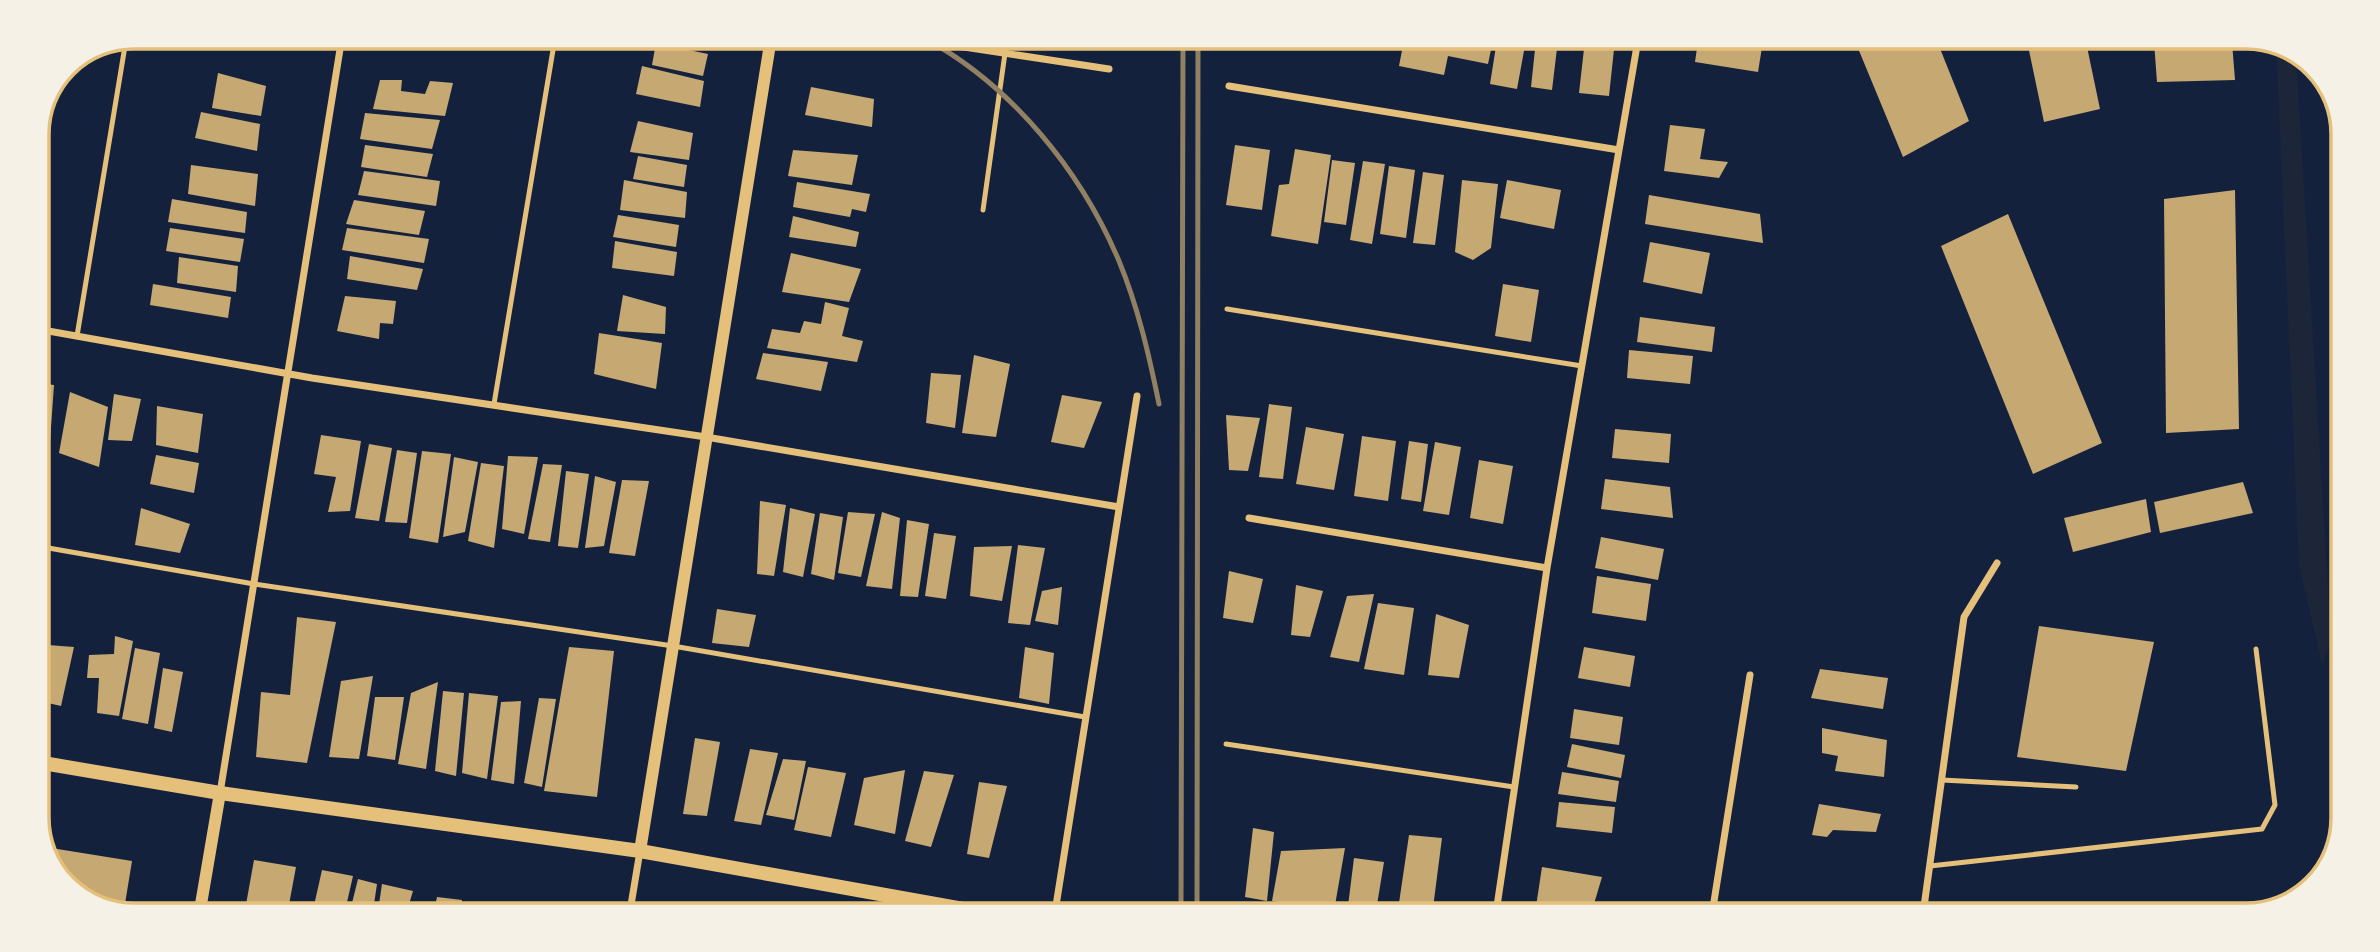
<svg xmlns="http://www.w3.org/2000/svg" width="2380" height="952" font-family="'Exo 2',sans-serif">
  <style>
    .green { fill: #1d2539 }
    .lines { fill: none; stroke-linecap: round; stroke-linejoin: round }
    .stream { stroke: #0b132b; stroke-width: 8 }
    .building { fill: #c6a872 }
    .service { stroke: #e5c07b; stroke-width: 5 }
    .minor { stroke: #e5c07b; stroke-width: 7 }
    .tertiary { stroke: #e5c07b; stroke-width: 12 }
    .secondary { stroke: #e5c07b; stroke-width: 14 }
    .rail { stroke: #918062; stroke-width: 5 }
    .rim { fill: none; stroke: #e5c07b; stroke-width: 3.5 }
  </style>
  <rect width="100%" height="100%" fill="#14213d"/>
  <path class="green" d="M2276,42L2296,55L2331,640L2322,664L2299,564Z"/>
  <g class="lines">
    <path class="stream" d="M2336,109L2342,228"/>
  </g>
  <path class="building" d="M239,37H278L277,48L238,42Z
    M399,37H424V50L396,48Z
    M1316,40H1371L1370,49Z
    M1404,40H1493L1488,64L1448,56L1444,75L1399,66Z
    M1497,40H1526L1517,89L1490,84Z
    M1536,40H1558L1552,90L1531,87Z
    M1585,40H1615L1609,96L1579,93Z
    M1698,41H1763L1758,72L1695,62Z
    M1855,41H1937L1969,121L1903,157Z
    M2027,41L2086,42L2100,109L2044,122Z
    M2154,42H2232L2235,80L2157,82Z
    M656,43L708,54L703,76L652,65Z
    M642,66L704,81L700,107L636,94Z
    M218,73L266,86L261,116L212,108Z
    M380,80H402L401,91L425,94L430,81L453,83L445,116L373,109Z
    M811,87L874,99L872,127L805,115Z
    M201,112L260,124L257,151L195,138Z
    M365,113L440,120L432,149L360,139Z
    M638,121L693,133L689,160L630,152Z
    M1670,125L1705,129L1700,159L1728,162L1719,178L1664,171Z
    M365,145L433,154L427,177L361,167Z
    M1235,145L1270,150L1262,210L1226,205Z
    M1295,149L1331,155L1318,244L1271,236L1279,185L1289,184Z
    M793,150L858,155L852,185L788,176Z
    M638,156L687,165L684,187L633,179Z
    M1332,160L1355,163L1346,225L1324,222Z
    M1363,161L1385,164L1372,244L1350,240Z
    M191,165L258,174L255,206L188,194Z
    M1389,166L1415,170L1406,238L1380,234Z
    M364,171L440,181L436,206L358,195Z
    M1423,172L1444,175L1435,245L1413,243Z
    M624,180L687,192L685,218L620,210Z
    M1462,180L1498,184L1491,248L1473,260L1455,252Z
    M1507,180L1561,190L1554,229L1500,218Z
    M797,182L870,194L866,212L852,209L850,217L793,207Z
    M2235,190L2239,429L2166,433L2164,199Z
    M1649,195L1760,214L1763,243L1645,224Z
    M172,199L247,212L245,233L168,222Z
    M354,200L425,211L419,235L346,224Z
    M2008,214L2102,443L2033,474L1941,246Z
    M618,215L679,225L676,247L613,237Z
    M793,216L859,232L856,247L789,237Z
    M170,228L244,239L240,262L166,251Z
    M347,228L429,239L424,263L342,250Z
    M615,241L677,252L674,276L612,268Z
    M1650,242L1710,253L1702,294L1643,282Z
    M791,253L861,269L849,302L782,292Z
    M350,256L423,269L417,290L347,279Z
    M179,257L238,266L236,292L177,283Z
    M153,284L231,297L228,318L150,305Z
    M1503,284L1539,290L1531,342L1495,336Z
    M623,295L666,307L665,334L617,331Z
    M345,296L396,301L393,324L380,323L379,339L337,331Z
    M825,302L849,308L842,336L863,341L857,362L767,348L772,329L800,333L804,321L821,324Z
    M1640,317L1715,327L1712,352L1637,342Z
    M599,333L662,343L656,389L594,374Z
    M1629,350L1693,356L1690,384L1627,378Z
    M763,353L828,362L821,391L756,379Z
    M974,355L1010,364L996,437L962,433Z
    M931,373L961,375L955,428L926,423Z
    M37,383L54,385L48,470L37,468Z
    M70,392L108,407L99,467L59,453Z
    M114,394L141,399L132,441L108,440Z
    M1062,395L1102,402L1084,448L1051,442Z
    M1269,404L1292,407L1283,479L1259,477Z
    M157,406L203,414L198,453L156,445Z
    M1226,415L1260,418L1248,471L1229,470Z
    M1306,427L1344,434L1334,490L1296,484Z
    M1615,429L1671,434L1669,463L1612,458Z
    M321,435L361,441L350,511L328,512L336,477L314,474Z
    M1362,436L1396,441L1388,501L1354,496Z
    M1409,441L1428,444L1421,502L1401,499Z
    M1435,442L1461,447L1449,515L1423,511Z
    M369,444L392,448L379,521L355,518Z
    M397,450L417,453L407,523L385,522Z
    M422,451L451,454L438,543L409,538Z
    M156,455L199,463L194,493L150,484Z
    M508,456L538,457L524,534L502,529Z
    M454,457L478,462L465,532L443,537Z
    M1479,460L1513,466L1503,524L1470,518Z
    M481,463L504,466L494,548L468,541Z
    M543,464L562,465L550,542L528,539Z
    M566,471L589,474L578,548L558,546Z
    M595,476L616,482L604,546L585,548Z
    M1605,479L1670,487L1673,518L1601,509Z
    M622,480L649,481L635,556L609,553Z
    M2243,482L2253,513L2160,533L2154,502Z
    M2146,499L2151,532L2073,552L2064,518Z
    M760,501L786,505L774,576L757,574Z
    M141,508L190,524L180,553L135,545Z
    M790,508L815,514L803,577L783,572Z
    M848,512L875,514L861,577L838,573Z
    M882,512L900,518L892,589L866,586Z
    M820,513L843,517L834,580L811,574Z
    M907,520L929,524L918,597L900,596Z
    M934,533L956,536L946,599L925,596Z
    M1601,537L1664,549L1658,580L1595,568Z
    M1018,545L1045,548L1030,625L1008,623Z
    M1012,546L1002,601L970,596L974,547Z
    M1229,571L1263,579L1253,623L1223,618Z
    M1597,576L1651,584L1646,621L1592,613Z
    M1296,585L1323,591L1310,637L1291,635Z
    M1062,587L1058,625L1035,621L1042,591Z
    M1374,594L1359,662L1330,657L1347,596Z
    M1378,603L1414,608L1404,675L1364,669Z
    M717,609L756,615L749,647L712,643Z
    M1436,614L1469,625L1459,678L1428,675Z
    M297,617L336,622L307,763L256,757L261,692L290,695Z
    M2039,626L2154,642L2126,771L2017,757Z
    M37,636L43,637L38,669H37Z
    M115,636L133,641L119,716L97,713L99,678H87L89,655L114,654Z
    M48,645L74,647L61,706L39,701Z
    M569,647L614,651L597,797L544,791Z
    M1025,647L1054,653L1049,704L1019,698Z
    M1584,647L1635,656L1630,687L1578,678Z
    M135,648L160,653L148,724L122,719Z
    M163,668L183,672L172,732L154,728Z
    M1820,669L1888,678L1883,709L1811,698Z
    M373,676L359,759L329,757L341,681Z
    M438,682L426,769L398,764L411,693Z
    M443,691L464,693L456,776L435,771Z
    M469,693L498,696L487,779L462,773Z
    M375,697H404L395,760L367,756Z
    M539,698L556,699L542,787L524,783Z
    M521,701L514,784L491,780L501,702Z
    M1574,709L1623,717L1619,745L1570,738Z
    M1822,728L1887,740L1884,777L1835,771L1838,756L1822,753Z
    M695,738L720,742L707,816L683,814Z
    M1572,744L1625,755L1621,778L1567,767Z
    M750,749L778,753L761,825L734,821Z
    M783,759L806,761L794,820L766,815Z
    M808,767L846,773L831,837L794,830Z
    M905,770L895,834L854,825L864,778Z
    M924,771L954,775L931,847L905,841Z
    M1562,772L1619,781L1616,802L1558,794Z
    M979,782L1007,786L989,858L967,854Z
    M1559,802L1615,807L1612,833L1556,827Z
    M1819,804L1881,814L1876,832L1833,830L1827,837L1812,835Z
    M1253,828L1274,832L1267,901L1245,897Z
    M1409,835L1442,838L1433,908L1399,903Z
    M45,847L132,861L124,910H103L57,877Z
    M1345,848L1334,911L1272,901L1281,851Z
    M1354,858L1384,862L1376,911L1348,906Z
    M254,860L296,867L288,910H245Z
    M1542,867L1602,877L1591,914L1535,913Z
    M322,870L353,876L345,911L313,910Z
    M358,879L377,884L373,911H350Z
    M382,884L413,891L407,911H378Z
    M437,897L462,900L461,911H434Z
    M1644,910L1685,912V914H1643Z"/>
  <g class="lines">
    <path class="service" d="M983,210L1007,39
      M1227,309L1582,366
      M77,336L126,40
      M494,404L555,38
      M37,546L254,584L673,646L1085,717
      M1226,744L1514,787
      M1942,780L2076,787
      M1930,866L2262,829L2275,805L2256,649"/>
    <path class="minor" d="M911,39L1109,69
      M1229,86L1619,150
      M37,329L312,378L706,437L1119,507
      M1249,518L1547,568
      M220,793L342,37
      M630,911L640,851
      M1055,912L1137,396
      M1496,913L1547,568L1638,40
      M1712,914L1750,675
      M1923,914L1964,617L1997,563"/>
    <path class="tertiary" d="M640,851L771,38
      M200,910L220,793"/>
    <path class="secondary" d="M37,762L220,793L640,851L980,912"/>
    <path class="rail" d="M926,39C1012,86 1081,171 1119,261C1138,307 1149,355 1159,404
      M1181,913L1183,39
      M1197,913L1198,39"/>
  </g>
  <path d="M0 0H2380V952H0ZM134 49H2246A85 85 0 0 1 2331 134V818A85 85 0 0 1 2246 903H134A85 85 0 0 1 49 818V134A85 85 0 0 1 134 49Z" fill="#f6f1e7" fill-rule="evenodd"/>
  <path class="rim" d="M134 49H2246A85 85 0 0 1 2331 134V818A85 85 0 0 1 2246 903H134A85 85 0 0 1 49 818V134A85 85 0 0 1 134 49Z"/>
</svg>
